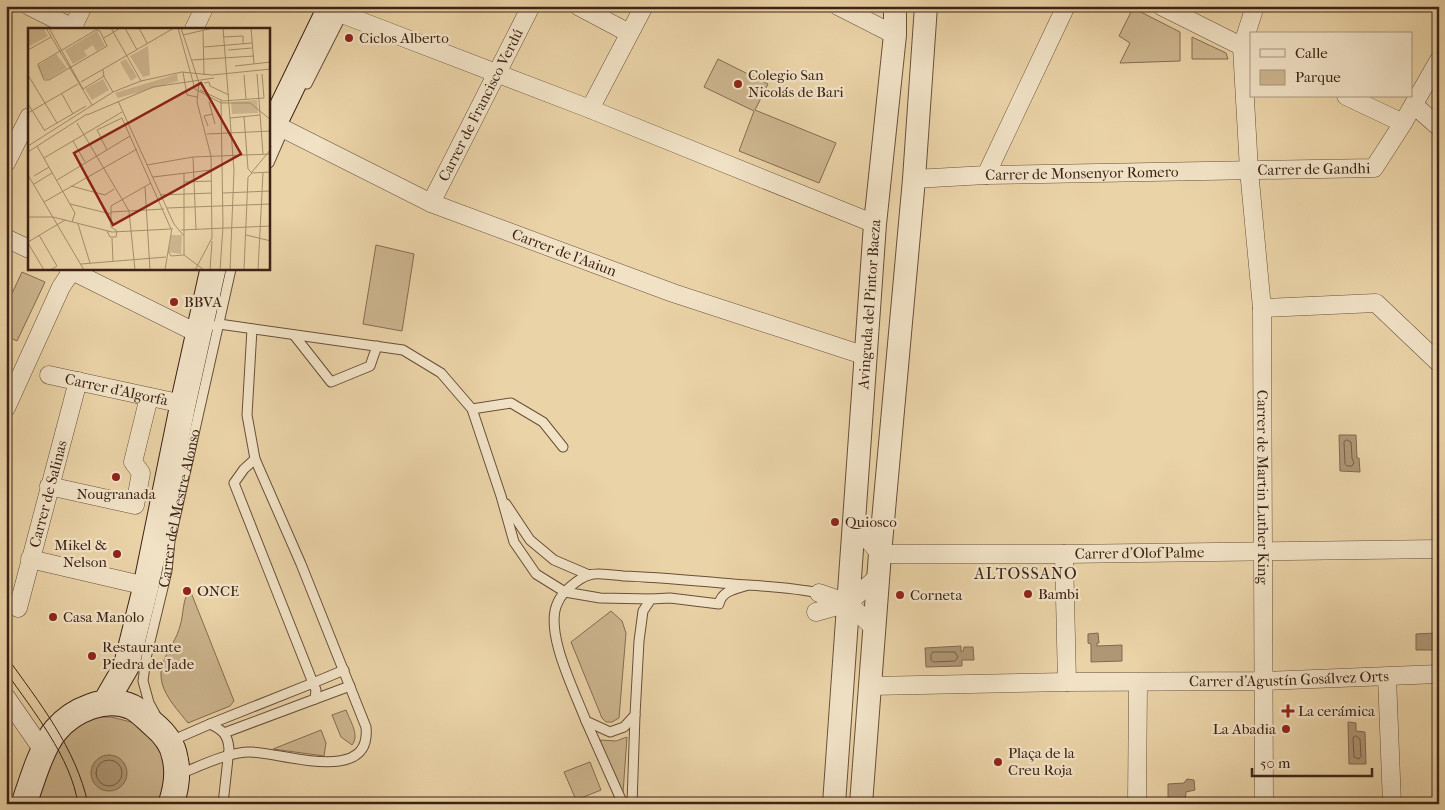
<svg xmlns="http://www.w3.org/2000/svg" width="1445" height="810" font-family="'IM FELL French Canon',serif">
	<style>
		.green { fill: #ccb58e; stroke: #846c52 }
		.water { fill: #af9776; stroke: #816950 }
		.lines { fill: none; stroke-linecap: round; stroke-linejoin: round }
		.shore { stroke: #765d46; stroke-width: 1 }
		.service-casing { stroke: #684f3a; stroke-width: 11 }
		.minor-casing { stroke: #684f3a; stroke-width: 19 }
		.tertiary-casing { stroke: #684f3a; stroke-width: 24 }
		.secondary-casing { stroke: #3c2316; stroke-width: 27 }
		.service { stroke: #f1e2c6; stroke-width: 9 }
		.minor { stroke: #f1e2c6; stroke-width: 18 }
		.tertiary { stroke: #f1e2c6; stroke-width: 22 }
		.secondary { stroke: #f1e2c6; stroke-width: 25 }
		.tram { stroke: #3c2316; stroke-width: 1 }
		.poi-dot { fill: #8f2418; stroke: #f1e2c6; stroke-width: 2 }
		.labels { text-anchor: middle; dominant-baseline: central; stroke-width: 4.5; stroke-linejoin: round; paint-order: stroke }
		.poi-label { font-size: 15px; fill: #3c2316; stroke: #f1e2c6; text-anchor: start }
		.street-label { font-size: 15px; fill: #3c2316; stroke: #f1e2c6 }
		.neighbourhood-label { font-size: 16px; letter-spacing: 1px; fill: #3c2316; stroke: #f1e2c6 }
		.inset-road { fill: none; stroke: #a48d6d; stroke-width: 1 }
		.view { fill: #8f2418; fill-opacity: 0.15; stroke: #8f2418; stroke-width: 2.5 }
		.inset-edge { fill: none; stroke: #3c2316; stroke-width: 2.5 }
	</style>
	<rect width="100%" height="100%" fill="#ead3a7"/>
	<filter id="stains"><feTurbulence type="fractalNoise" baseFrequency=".004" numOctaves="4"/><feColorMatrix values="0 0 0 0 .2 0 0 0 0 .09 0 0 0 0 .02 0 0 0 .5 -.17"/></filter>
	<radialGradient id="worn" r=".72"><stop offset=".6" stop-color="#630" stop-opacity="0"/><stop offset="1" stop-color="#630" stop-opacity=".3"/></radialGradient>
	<!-- green -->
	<path class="green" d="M1133,8L1180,32V61L1120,63L1130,43L1119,36Z
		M1192,37L1226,53L1228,59H1192Z
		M718,59L768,84L755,110L836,143L819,183L739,151L754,111L704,87Z
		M376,245L414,254L402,331L363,324Z
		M22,272L45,282L17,341L6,336V306Z
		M190,590L234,701L230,706L188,723C173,704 152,684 165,658C170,647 177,638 180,626C184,614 182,599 190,590Z
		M611,611L622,621L626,633L619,718L612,722H606L602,718L571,642Z
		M346,710C350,721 360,735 352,745L341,737L332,715Z
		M111,717L131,722L149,732L162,750L166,781L158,804H35C47,773 55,730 92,718C98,717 105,717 111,717Z
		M321,730L326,743L324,756L273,749Z
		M627,737L623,793L622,795L600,740L616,741Z
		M590,762L601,790L576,800L564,772Z"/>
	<!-- water -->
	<path class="water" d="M1339,435H1356L1357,458H1359L1360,472L1340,471Z
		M1439,623V650H1416V634L1436,633L1437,625Z
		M1098,633L1099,643H1097V646L1122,645V661L1091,662V644L1088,643V634Z
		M961,646V652L963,651L964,647H973L974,660H962V666L926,667L925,648Z
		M1348,722L1356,723V731L1365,732L1366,764H1349Z
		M91 773a18 18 0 1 1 36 0a18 18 0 1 1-36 0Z
		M1187,779L1194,780L1195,790L1186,792L1185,804H1168V784L1184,783Z"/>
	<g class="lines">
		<!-- shore -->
		<path class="shore" d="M1347,440L1351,442L1352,458L1354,463L1352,466H1347L1345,464L1344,442Z
			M933,652H955L958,657L955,661L933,662L931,660V655Z
			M1356,736L1360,739L1361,756L1359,759L1354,757L1353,738Z
			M96 773a13 13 0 1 1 26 0a13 13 0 1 1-26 0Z"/>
		<defs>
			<g id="service">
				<path d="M307,84L343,13"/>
				<path d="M269,163L283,131"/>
				<path d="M215,326L219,324L403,350L441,373L472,409L501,496L514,542L536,574L565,592L600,598L651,599"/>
				<path d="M252,329L247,415L255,459L244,469L234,483L313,683L344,670"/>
				<path d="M294,335L331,382L370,366L377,346"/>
				<path d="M472,409L511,403L543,422L563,447"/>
				<path d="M506,504L530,540L554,560L589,575"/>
				<path d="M748,585C737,589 722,590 719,604L670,598L651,599L643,611L639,641L635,715L624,727L610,732L586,721C575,692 543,630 558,602C562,592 579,578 589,575C596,572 614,575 623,576C659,577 696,581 733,584C761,586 791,587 819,593"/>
				<path d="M315,699L350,686"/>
				<path id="s1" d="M155,714L149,703L143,681L146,658L167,571L170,541L231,269"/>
				<path d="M586,721L623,804"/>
				<path d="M210,724L313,683L316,690L315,699L224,733"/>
				<path d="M171,741L210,724C223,730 228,735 229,749L223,804"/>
				<path d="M180,774C200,766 228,752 250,752C281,752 372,786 366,727L301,564L255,459"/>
				<path d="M632,804L635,715"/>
			</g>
			<g id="minor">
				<path d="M29,6L75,29"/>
				<path d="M578,6L629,33"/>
				<path d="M838,6L895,35"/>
				<path d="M1161,6L1251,51"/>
				<path id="s2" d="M1255,6L1242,47L1249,170L1262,308L1264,804"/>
				<path d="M329,9L590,109L875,224"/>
				<path d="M72,29L83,6"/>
				<path d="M194,29L205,6"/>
				<path d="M1346,96L1403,123"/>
				<path d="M1414,105L1439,127"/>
				<path d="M590,109L644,6"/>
				<path id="s3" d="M269,126L284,129L431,203L673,293L866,356"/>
				<path d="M6,163L29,117"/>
				<path d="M986,175L1066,6"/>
				<path id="s4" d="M914,179L986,175L1374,168L1403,123L1439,60"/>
				<path id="s5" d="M431,203L531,6"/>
				<path d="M6,238L29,249"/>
				<path d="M68,269L199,334"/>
				<path d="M1262,308L1376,303L1439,363"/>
				<path id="s6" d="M49,375L183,404"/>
				<path d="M6,408L61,287L73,269"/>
				<path d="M49,486L135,505L141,473L133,462L149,397"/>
				<path id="s7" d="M854,523L880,554H1064L1439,549"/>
				<path d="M1064,554L1067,682"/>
				<path d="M30,559L146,586"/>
				<path d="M819,593L848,603L875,629"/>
				<path id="s8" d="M18,608L78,381"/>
				<path d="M816,612L848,603L879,576"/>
				<path d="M1387,677L1392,804"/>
				<path id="s9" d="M871,686L1067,682L1264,681L1439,674"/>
				<path d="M6,697L44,752"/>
				<path d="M1137,804L1138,682"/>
			</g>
			<g id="tertiary">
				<path id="s10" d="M834,804L875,224L895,35V6"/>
				<path d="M861,804L880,554L914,179L926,6"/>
			</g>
			<path id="secondary" d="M269,134L331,6
				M105,703L126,667L146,586L183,404L213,269
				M24,804C31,783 42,746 56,730C73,710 106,695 132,707C140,711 146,718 153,724C164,733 173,744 175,758C179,774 176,789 171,804"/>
		</defs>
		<!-- service casing -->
		<use href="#service" class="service-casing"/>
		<!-- minor casing -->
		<use href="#minor" class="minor-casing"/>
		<!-- tertiary casing -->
		<use href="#tertiary" class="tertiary-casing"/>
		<!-- secondary casing -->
		<use href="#secondary" class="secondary-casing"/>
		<!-- service -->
		<use href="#service" class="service"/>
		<!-- minor -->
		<use href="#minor" class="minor"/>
		<!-- tertiary -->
		<use href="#tertiary" class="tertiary"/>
		<!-- secondary -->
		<use href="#secondary" class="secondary"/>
		<!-- tram -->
		<path class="tram" d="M6,656C39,702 76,748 88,804
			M6,672C33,711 71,757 78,804"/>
	</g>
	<!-- markers -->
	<g class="poi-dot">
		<circle cx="349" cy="38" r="5"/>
		<circle cx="738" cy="84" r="5"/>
		<circle cx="174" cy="302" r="5"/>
		<circle cx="116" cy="477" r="5"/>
		<circle cx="835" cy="522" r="5"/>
		<circle cx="117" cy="554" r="5"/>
		<circle cx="187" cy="591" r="5"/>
		<circle cx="1028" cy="594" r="5"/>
		<circle cx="900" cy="595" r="5"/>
		<circle cx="53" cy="617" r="5"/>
		<circle cx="92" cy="656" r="5"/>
		<path d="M1285.5 703.5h5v5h5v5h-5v5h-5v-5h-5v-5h5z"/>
		<circle cx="1286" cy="729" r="5"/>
		<circle cx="998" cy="762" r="5"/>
	</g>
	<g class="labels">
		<!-- poi labels -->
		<g class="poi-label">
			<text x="359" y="38">Ciclos Alberto</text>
			<text x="748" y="75">Colegio San<tspan x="748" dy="17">Nicolás de Bari</tspan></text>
			<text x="184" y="302">BBVA</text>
			<text x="116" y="494" text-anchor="middle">Nougranada</text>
			<text x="845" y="522">Quiosco</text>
			<text x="107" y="545" text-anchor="end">Mikel &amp;<tspan x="107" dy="17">Nelson</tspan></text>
			<text x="197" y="591">ONCE</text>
			<text x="1038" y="594">Bambi</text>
			<text x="910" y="595">Corneta</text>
			<text x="63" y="617">Casa Manolo</text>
			<text x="102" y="647">Restaurante<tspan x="102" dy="17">Piedra de Jade</tspan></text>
			<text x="1298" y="711">La cerámica</text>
			<text x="1276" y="729" text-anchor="end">La Abadia</text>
			<text x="1008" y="753">Plaça de la<tspan x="1008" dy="17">Creu Roja</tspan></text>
		</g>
		<!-- street labels -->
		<g class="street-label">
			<text stroke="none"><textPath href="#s5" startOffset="110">Carrer de Francisco Verdú</textPath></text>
			<text stroke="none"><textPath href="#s4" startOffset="400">Carrer de Gandhi</textPath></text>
			<text stroke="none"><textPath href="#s4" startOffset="168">Carrer de Monsenyor Romero</textPath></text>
			<text stroke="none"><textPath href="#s3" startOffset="322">Carrer de l'Aaiun</textPath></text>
			<text stroke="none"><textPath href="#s10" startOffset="501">Avinguda del Pintor Baeza</textPath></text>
			<text stroke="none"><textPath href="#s6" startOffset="69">Carrer d'Algorfa</textPath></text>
			<text stroke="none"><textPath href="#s2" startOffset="484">Carrer de Martin Luther King</textPath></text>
			<text stroke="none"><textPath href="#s8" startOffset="118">Carrer de Salinas</textPath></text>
			<text stroke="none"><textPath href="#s1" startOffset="212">Carrer del Mestre Alonso</textPath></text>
			<text stroke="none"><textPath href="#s7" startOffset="300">Carrer d'Olof Palme</textPath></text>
			<text stroke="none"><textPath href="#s9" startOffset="418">Carrer d'Agustín Gosálvez Orts</textPath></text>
		</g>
		<!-- neighbourhood labels -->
		<g class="neighbourhood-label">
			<text x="1026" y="573">ALTOSSANO</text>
		</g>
	</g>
	<!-- overview -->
	<g transform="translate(28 28)">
		<rect width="242" height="242" fill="#ead3a7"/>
		<path d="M0,0H15L20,8L0,19ZM69,3L77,18L68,23L65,17L56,23L59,28L45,36L37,22ZM120,18L122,47L115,49L102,28ZM28,26L39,40L20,52L15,50L9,38ZM98,31L109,49L103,53L92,34ZM149,46L150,53L90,70L87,65ZM75,51L81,62L64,72L57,61ZM229,72L230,85L204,86L203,74ZM143,207H154L153,226L140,224Z" fill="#ccb58e"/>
		<path class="inset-road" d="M18,0L64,77M21,0L55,61M83,0L113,53M97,0L109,22M111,0L119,15M150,0L167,61L193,75H222L243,92M153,0L171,55L169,74L183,128L184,210L167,242M195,0L206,142L202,242M223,0L226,36M68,2L72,3L79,18L21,52H16L10,36ZM175,3L176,47M155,7L185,0M196,9L215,8V16M76,10L92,0M176,19L224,15M0,22L23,9M200,22L224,20M164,32L226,28M207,38L243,34M155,44L159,67L169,69M229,46L235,126M0,47L29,95M75,47L85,64M216,47L218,71M53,54L146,0M176,55L181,54L182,58L201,67M55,61L76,48L75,42M172,62L195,73L236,70L234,46M34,66L45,86M90,73L146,196L156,208M181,74L187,96M0,76L17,103M0,85L50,56M59,87L125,59L186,50M216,88L220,141M202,90L232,87M49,95L101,183L107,242M180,98L176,88L185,86M17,102L58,78M69,102L94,90L143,201M69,102L79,122M179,106L243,103M45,113L57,134M0,118L85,64L113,53L154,44L184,47L243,41M9,118L47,185L44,194M0,124L59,86M165,129L168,202M16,130L94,84M119,137L165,129L243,126M224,144L243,121M156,145V227M224,145L243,144M0,147L56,242M6,148L21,139M125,149L183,142M29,152L102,108M156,154L184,153M6,156L24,145M43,158L77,167L86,161M117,159L122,242M195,165L243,163M132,167L184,165M16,174L109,121M42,176L83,186M139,180L243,176M83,184L136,181M0,189H25L84,204L143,201M50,196L62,235M83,199V178L123,155M153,202L243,198M79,203L82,209H88L89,203L83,199M11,207L29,238L22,242M218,207L243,213M84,210L85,233M0,214L37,192M0,215L16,242M140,223L143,228L156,227M156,227L176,242M53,236L138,229M137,242L144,200M182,242L184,213M192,242L195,198L193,72M216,242L220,149L224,145L220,141M230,242L235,145"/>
		<path class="view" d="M173,55L213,126L85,197L46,125Z"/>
		<rect width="242" height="242" class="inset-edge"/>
	</g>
	<!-- margin -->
	<rect width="1445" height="810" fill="none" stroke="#ead3a7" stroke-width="25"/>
	<rect x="8" y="8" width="1430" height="795" fill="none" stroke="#3c2316" stroke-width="2.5"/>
	<rect x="12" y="12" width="1420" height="785" fill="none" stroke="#3c2316"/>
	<!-- legend -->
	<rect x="1250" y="32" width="162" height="65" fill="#f1e2c6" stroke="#a99680"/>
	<rect x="1260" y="49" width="25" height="8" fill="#f1e2c6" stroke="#a99680"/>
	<text x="1295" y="58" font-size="15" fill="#3c2316">Calle</text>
	<rect x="1260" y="70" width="25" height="15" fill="#ccb58e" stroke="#a99680"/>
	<text x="1295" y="82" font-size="15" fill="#3c2316">Parque</text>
	<!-- scale -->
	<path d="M1252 768v8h120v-8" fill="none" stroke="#3c2316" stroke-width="2.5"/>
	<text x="1260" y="768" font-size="15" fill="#3c2316" stroke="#f1e2c6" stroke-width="4" paint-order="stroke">50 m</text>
	<rect width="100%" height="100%" filter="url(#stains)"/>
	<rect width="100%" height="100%" fill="url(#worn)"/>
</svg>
